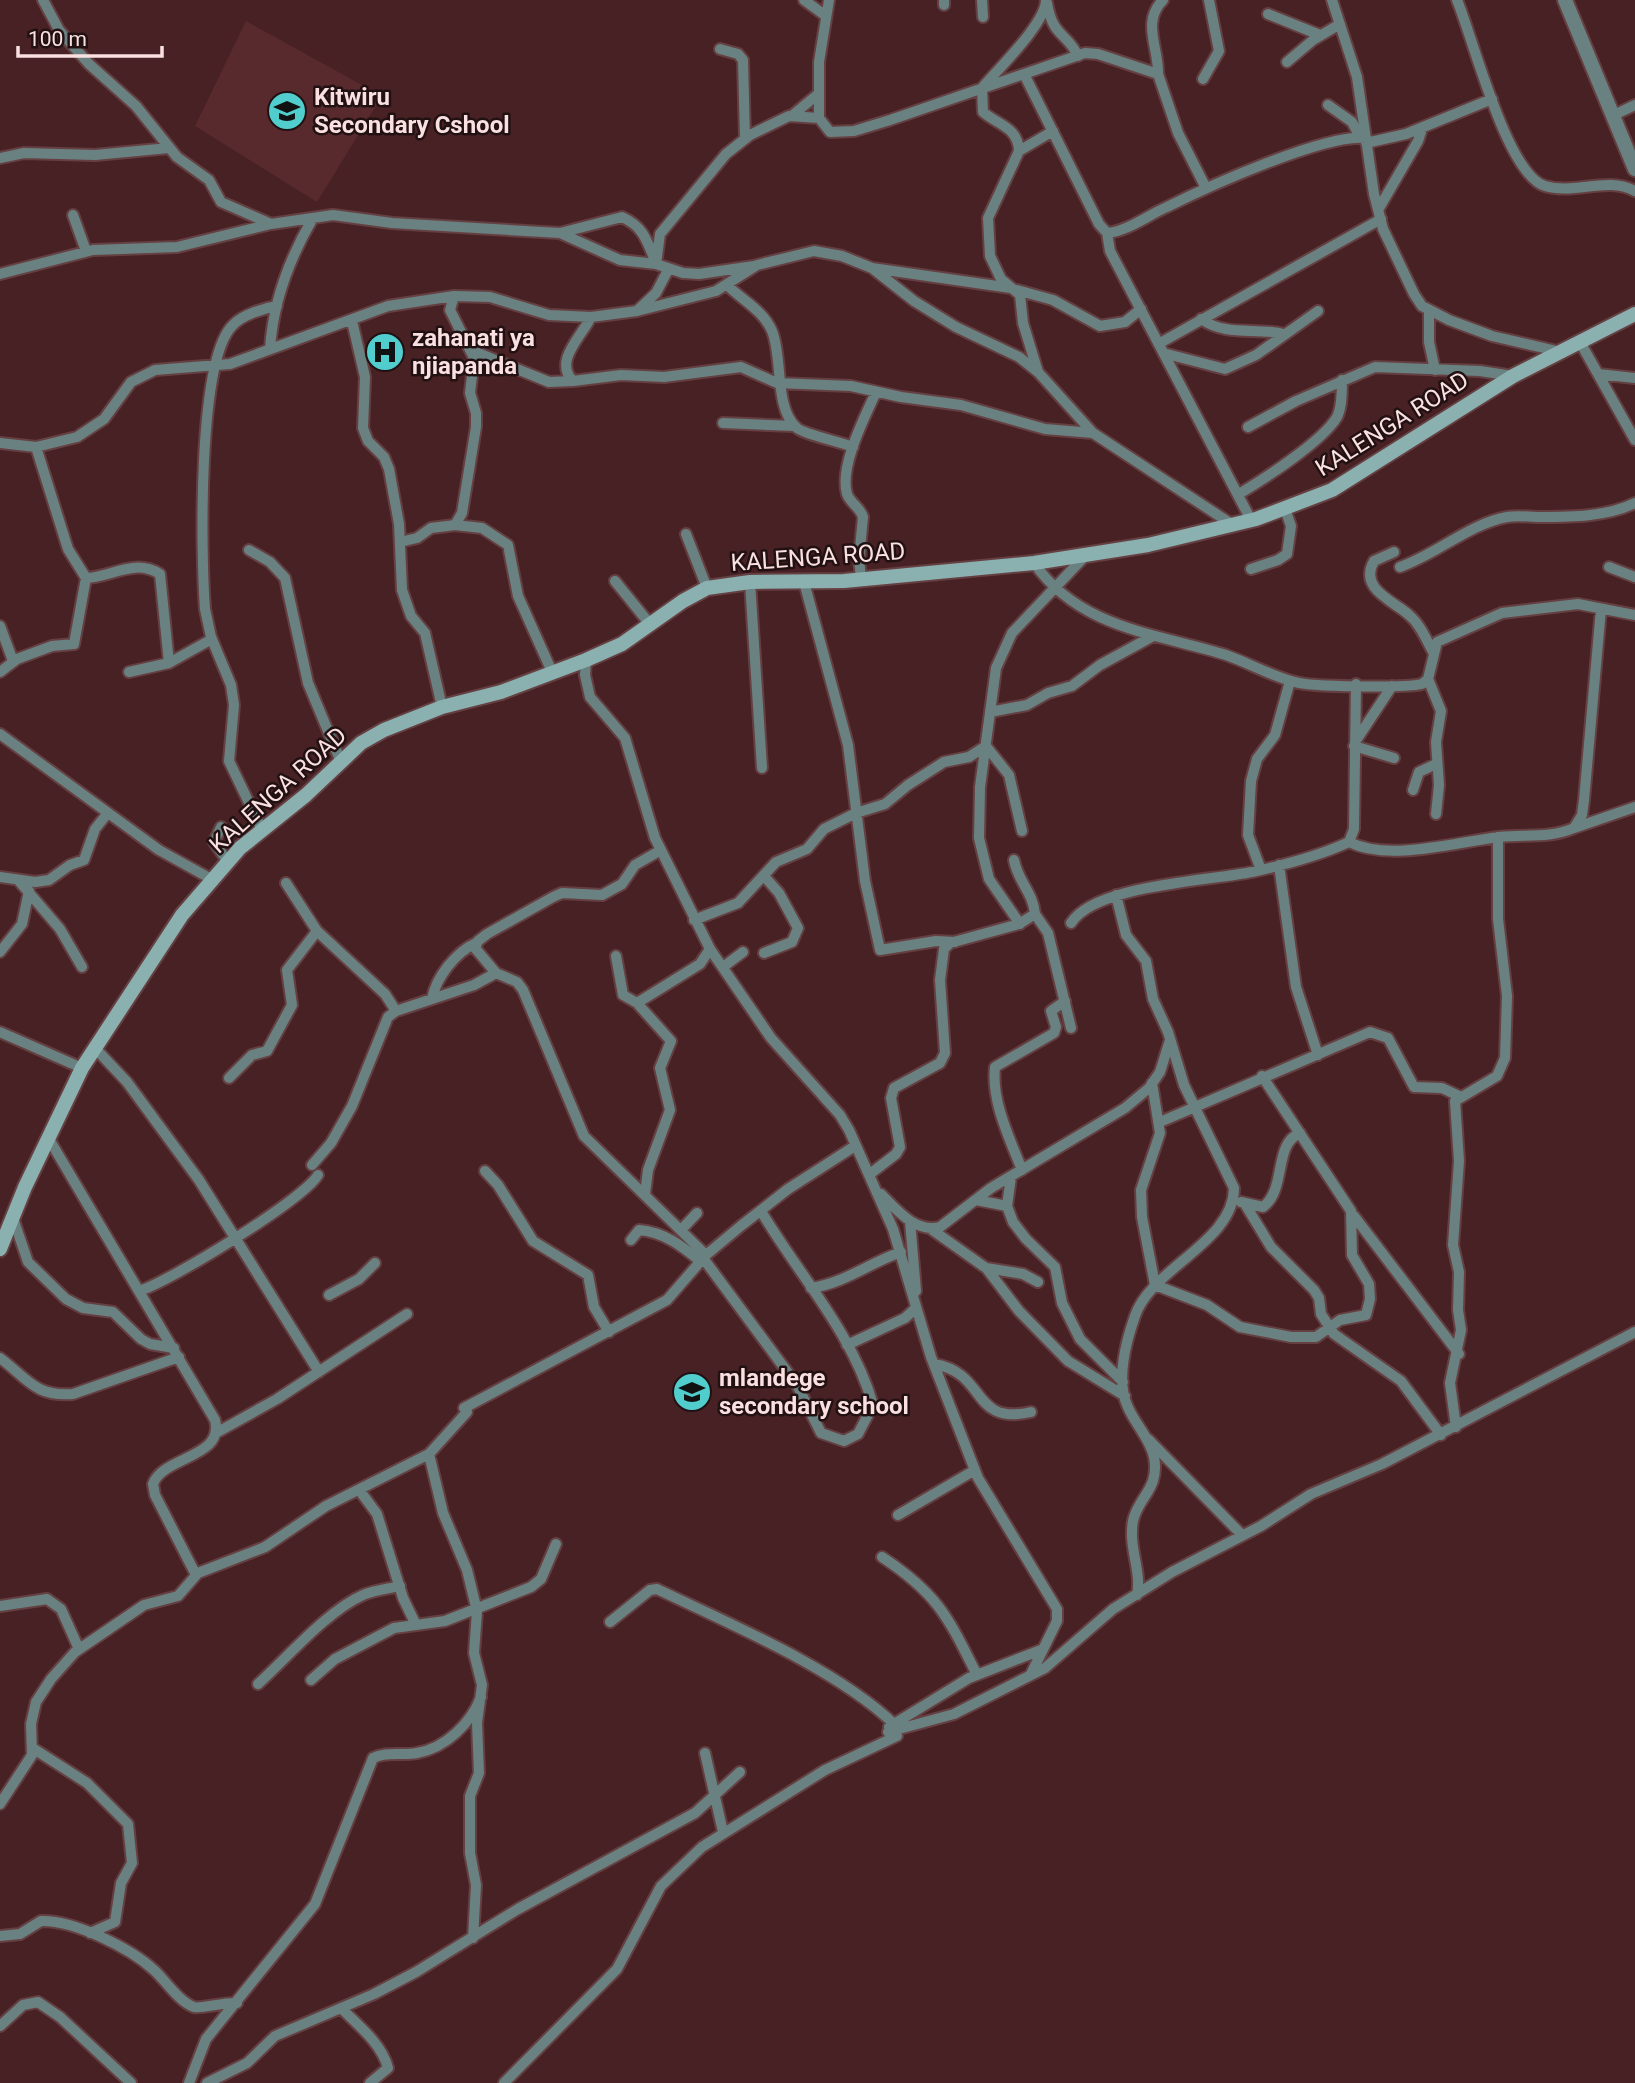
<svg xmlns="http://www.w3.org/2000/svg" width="1635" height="2083" font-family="Roboto,sans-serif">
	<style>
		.built { fill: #582a2e }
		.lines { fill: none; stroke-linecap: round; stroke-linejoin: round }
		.minor-casing { stroke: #654042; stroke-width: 14 }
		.tertiary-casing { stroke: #654042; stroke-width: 18 }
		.secondary-casing { stroke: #654042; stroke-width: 18 }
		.minor { stroke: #6a8181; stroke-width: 10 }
		.tertiary { stroke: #6a8181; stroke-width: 14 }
		.secondary { stroke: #8bb0b0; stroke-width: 14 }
		.labels { text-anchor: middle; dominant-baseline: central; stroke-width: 5; stroke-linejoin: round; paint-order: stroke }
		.poi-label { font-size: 24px; font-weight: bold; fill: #fbe0e1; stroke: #221112; text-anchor: start }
		.street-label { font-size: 24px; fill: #fbe0e1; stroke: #221112 }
	</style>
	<rect width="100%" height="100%" fill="#482124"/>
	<!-- built -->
	<path class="built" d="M246,21L382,96L317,202L195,126Z"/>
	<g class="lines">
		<defs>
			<path id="minor" d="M43,0L59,30L89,64L136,106L177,157L209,180L221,202L271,224
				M804,0L826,16
				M944,0V5
				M982,0L983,17
				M1332,0L1357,77L1374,194L1383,229L1414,294L1422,306L1449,320L1492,336L1561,352
				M1457,0C1473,38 1507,175 1545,186C1575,195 1607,176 1635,191
				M1047,3C1053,38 1067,32 1078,56
				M1268,14L1320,35
				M720,49L738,54L743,60L745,139
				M1287,62L1313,40L1340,24
				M1158,74C1159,48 1141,22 1163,0
				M1025,76L1099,224L1107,233C1128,231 1148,215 1167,207C1207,187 1326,133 1366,138
				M1203,79L1219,51L1209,0
				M1328,105L1352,122L1360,137
				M794,114L817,95
				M1614,115L1635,105
				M819,118V62L829,0
				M1366,143L1406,134L1492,99
				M1019,151L1053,131
				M0,158L24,153L95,155L169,148
				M1378,210L1418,141L1422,129
				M73,215L86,251
				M560,233L622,217C642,226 646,238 654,258
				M1107,233L1110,251L1251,520
				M656,264L660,234L726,154L750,135L789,116L819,118L830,132L854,131L890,120L1085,53L1098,54L1158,74L1178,133L1206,188
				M872,268L1011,288
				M0,274L93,250L177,247L271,224L333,215L392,223L560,233L620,260L656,264L683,273L699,274L754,266
				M727,285C742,300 763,310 772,331C783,357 774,409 797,428C803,434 841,442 853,447
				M1017,290L1053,300L1100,326L1125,322L1141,309
				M639,309L656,293L668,270
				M1429,312V342L1435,370
				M591,317C582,336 553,361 573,381L621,375L664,377L741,367L777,383L851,386L901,397L961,405L1045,429L1093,433
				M1201,319C1227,337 1255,327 1284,334
				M352,321L365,377L363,428L368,441L384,457L389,469L399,524L402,590L411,616L425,633L442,707
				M1580,342L1635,440
				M1160,343L1381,219
				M270,349C273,302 289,259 313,218
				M473,351L549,382L573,381
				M1167,354L1225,369L1256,355L1318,311
				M1038,372L1023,323L1020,295L1001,279L990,256L988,218L1019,151C1018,127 998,125 983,112L982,88C998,69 1046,23 1046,0
				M1598,374L1635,378
				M723,423L794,426
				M1248,427L1296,401L1375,367L1480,371L1513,376
				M0,443L36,447L77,437L104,419L131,382L155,370L230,364L388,306L454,296L490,297L549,315L591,317L637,311L716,291L757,265L814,251L842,256L872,268L914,301L956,327L1019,357L1038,372L1093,433L1233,525
				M1239,494C1264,479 1323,441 1337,417C1342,407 1342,392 1342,380
				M455,525L482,528L508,545L518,596L553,674
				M686,534L707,588
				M400,542L417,538L431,528L455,525L462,513L476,427V413L470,393L474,358L450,310L454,296
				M249,550L270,562L285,578L308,683L341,762
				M1394,552L1374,561C1358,589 1394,601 1409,615C1420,624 1426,639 1433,652
				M1034,563C1080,629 1156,633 1226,655C1249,663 1271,676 1295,682C1310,687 1406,688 1422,684L1428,679L1437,642L1502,613L1578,604L1635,615
				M1400,567C1437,554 1469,524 1507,517C1518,515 1529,517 1540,517C1570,517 1607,517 1635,503
				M1609,567L1635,577
				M1251,569L1278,560L1287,554L1291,526L1285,509
				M86,578C112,577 134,558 160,574L169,663
				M861,579L859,559L863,517C860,507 850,503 847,494C839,466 865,417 876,392
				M615,581L649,623
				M750,582L762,768
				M804,582L848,745L865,881L880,950L936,941L955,942
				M0,626L13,661
				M586,660L585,675L590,697L625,738L655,838L710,949L771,1038L840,1115L849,1130L893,1229L931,1357L978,1478L1057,1609V1621L1031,1674
				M0,672L17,659L52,646L74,644L86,578L68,549L36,447
				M129,672L169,663L212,639
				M1428,679L1441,711L1436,742L1439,785L1436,814
				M990,712L1027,705L1048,693L1072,686L1100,665L1153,636
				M0,734L159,850L213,880
				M1355,742L1392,686
				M1354,746L1394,758
				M1413,790L1419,772L1436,764
				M221,827L214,842L228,862
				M1574,828L1635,807
				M262,830L229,761L234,705L231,685L211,637L205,609C201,556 197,359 233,325C242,315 264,308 277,306
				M1349,842C1389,862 1456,842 1499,837C1526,834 1548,839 1574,828L1582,815L1584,800L1601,609
				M661,850L635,865L622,884L602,895L562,893L553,897L487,934L478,941L475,948L496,973L517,982L523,990L584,1136L706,1255
				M1279,865L1296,987L1318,1055
				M1261,870L1248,835L1251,781L1257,759L1275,735L1290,681
				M764,876L779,893L798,928L792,942L764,953
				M0,877L35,882L49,880L70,865L84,860L95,829L107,814
				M19,881L60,929L82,967
				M286,883L317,931L385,994L396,1011
				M1116,895L1126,935L1146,961L1153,999L1168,1032L1184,1085L1234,1188C1234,1242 1151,1268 1135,1316C1126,1341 1116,1380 1127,1405C1134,1423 1150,1438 1154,1457C1160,1489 1138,1497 1133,1521C1128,1547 1142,1571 1137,1595
				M1035,914L1048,933L1071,1028
				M694,920L738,903L776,862L807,849L824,829L856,813L885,804L908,785L944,762L969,757L986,746L1009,775L1022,831
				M1071,923C1095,885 1208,881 1252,872C1284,865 1319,856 1349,842L1354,829L1356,684
				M1020,924L989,879L979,838L980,787L996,668L1012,633L1085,556
				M0,952L22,924L29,891
				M616,956L623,995L637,1003L671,1041L660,1068L670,1110L648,1170L645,1194
				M723,967L743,952
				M432,999C436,977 456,952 476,943
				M637,1003L700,964L710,949
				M0,1032L82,1068
				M95,1048L127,1082L199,1180L319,1372
				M229,1078L252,1055L267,1051L292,1005L287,970L317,931
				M1152,1083L1160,1133L1141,1190L1142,1217L1155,1285L1207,1305L1240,1327L1291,1337H1316L1340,1320L1366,1315L1370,1299L1369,1284L1352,1255L1351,1211L1262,1076
				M1160,1122L1370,1032L1388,1038L1414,1087L1442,1088L1459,1096
				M49,1139L215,1420C225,1458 163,1456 153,1484L155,1495L196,1575
				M312,1165L331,1143L352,1106L388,1017L396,1011L474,985L496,973
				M1022,1170C1010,1139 991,1101 995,1067L1054,1033L1056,1027L1051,1011L1065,1001
				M485,1171L498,1185L533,1241L588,1275L594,1307L609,1332
				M870,1174L896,1154L900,1147L891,1098L894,1088L940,1063L945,1053L940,980L944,949L950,943L1019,924L1035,914C1033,892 1018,882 1014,860
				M1011,1177L1007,1206L1013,1222L1026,1239L1055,1267L1062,1303L1080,1339L1123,1382
				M881,1194C897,1210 915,1233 940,1227L991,1188L1125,1108L1149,1088L1160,1072L1170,1040
				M976,1200L1007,1206
				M1241,1202L1263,1207C1287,1189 1273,1144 1300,1133
				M1245,1204L1271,1247L1314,1290L1319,1298L1321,1314L1334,1334L1401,1381L1441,1435
				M1354,1216L1459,1354
				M13,1218L28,1262L66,1299L83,1308L113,1312L141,1339L150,1344L174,1348
				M910,1221L916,1291
				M682,1229L697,1213
				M931,1229L986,1268L1023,1274L1038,1282
				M631,1240L639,1230C664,1232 682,1246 700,1261
				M703,1258L797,1385L821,1433L844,1441L858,1434L873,1405C853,1333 798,1274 761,1211
				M987,1269L1019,1311L1068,1361L1125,1396
				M811,1288C845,1283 869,1263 901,1252
				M139,1291C169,1282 303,1200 318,1175
				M329,1295L359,1279L375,1263
				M847,1345L905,1318L916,1308
				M0,1358C28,1379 35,1397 73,1394L179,1357
				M934,1364C988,1373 970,1426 1031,1412
				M464,1408L667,1300L706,1255L742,1225L788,1189L855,1146
				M1456,1427L1450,1383L1461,1330L1458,1310L1459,1272L1453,1245L1459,1161L1455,1101L1497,1076L1505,1058L1507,996L1498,919V837
				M216,1433L277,1399L407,1314
				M1148,1439L1242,1535
				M429,1454L443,1513L467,1570L477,1611L474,1653L482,1685L477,1723L479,1773L470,1796V1853L476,1885L473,1938
				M360,1491L377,1514L403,1598L416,1625
				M898,1515L975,1470
				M882,1557C938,1594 948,1617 977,1675
				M0,1606L47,1599L61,1609L79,1649
				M610,1622L650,1590L657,1589C730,1624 837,1669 894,1724
				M311,1680L335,1659L394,1628L445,1621L531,1587L541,1579L556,1544
				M258,1684C288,1657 327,1611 363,1595C375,1590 387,1589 400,1586
				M889,1727L969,1678L1041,1650
				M888,1732L954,1714L1045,1668L1113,1609L1172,1572L1261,1526L1311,1494L1382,1464L1635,1332
				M34,1749L87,1783L128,1824L132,1863L121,1883L115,1922L90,1933
				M705,1753L723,1832
				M0,1804L32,1755L31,1724L36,1702L51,1679L75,1652L144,1605L178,1596L198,1573L265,1547L326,1506L429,1454L467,1412
				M0,1936L20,1934L41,1921C74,1920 130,1948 154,1970C167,1982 178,2001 194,2007C200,2009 225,2002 237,2003
				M341,2008C358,2025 382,2044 388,2068L370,2083
				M0,2026L23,2005L38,2002L60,2017L131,2083
				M189,2083L206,2039L315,1904L373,1758C386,1751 402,1756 417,1753C446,1748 471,1723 481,1697
				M207,2083L247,2063L275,2036L374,1994L416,1972L518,1909L695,1813L740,1772
				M504,2083L617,1969L661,1886L702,1847L825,1770L897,1736"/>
			<path id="tertiary" d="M1565,0L1635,169"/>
			<path id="secondary" d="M0,1249L25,1187L82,1068L182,915L240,848L306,795L361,743L384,730L442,707L501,692L586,660L622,644L683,601L707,588L750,582L844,581L1034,563L1148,545L1256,519L1332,490L1513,376L1635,314"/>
		</defs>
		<!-- minor casing -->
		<use href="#minor" class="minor-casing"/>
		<!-- tertiary casing -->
		<use href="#tertiary" class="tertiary-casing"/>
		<!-- secondary casing -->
		<use href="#secondary" class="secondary-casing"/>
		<!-- minor -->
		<use href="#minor" class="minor"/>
		<!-- tertiary -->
		<use href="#tertiary" class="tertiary"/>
		<!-- secondary -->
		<use href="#secondary" class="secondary"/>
	</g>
	<!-- icons -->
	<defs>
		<symbol id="school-disc" viewBox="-11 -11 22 22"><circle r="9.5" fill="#52cdce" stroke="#221112"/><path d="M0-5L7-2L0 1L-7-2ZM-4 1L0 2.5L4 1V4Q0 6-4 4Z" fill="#111"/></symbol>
		<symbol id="hospital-disc" viewBox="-11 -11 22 22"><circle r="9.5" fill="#52cdce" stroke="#221112"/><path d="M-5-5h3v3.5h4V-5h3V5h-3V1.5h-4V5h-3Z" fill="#111"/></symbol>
	</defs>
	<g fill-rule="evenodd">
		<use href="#school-disc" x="265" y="89" width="44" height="44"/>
		<use href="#hospital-disc" x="363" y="330" width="44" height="44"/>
		<use href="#school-disc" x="670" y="1370" width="44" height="44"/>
	</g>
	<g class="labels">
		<!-- poi labels -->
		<g class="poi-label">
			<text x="314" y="97">Kitwiru<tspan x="314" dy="28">Secondary Cshool</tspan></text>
			<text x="412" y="338">zahanati ya<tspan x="412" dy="28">njiapanda</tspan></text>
			<text x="719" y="1378">mlandege<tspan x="719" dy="28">secondary school</tspan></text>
		</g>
		<!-- street labels -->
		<g class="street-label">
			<text transform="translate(1392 424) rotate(-32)">KALENGA ROAD</text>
			<text transform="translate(818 557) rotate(-4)">KALENGA ROAD</text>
			<text transform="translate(278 790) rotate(-42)">KALENGA ROAD</text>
		</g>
	</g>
	<!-- scale -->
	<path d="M18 46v10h144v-10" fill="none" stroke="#fbe0e1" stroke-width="3.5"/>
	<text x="28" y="46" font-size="21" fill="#fbe0e1" stroke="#221112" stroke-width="5" paint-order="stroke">100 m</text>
</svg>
